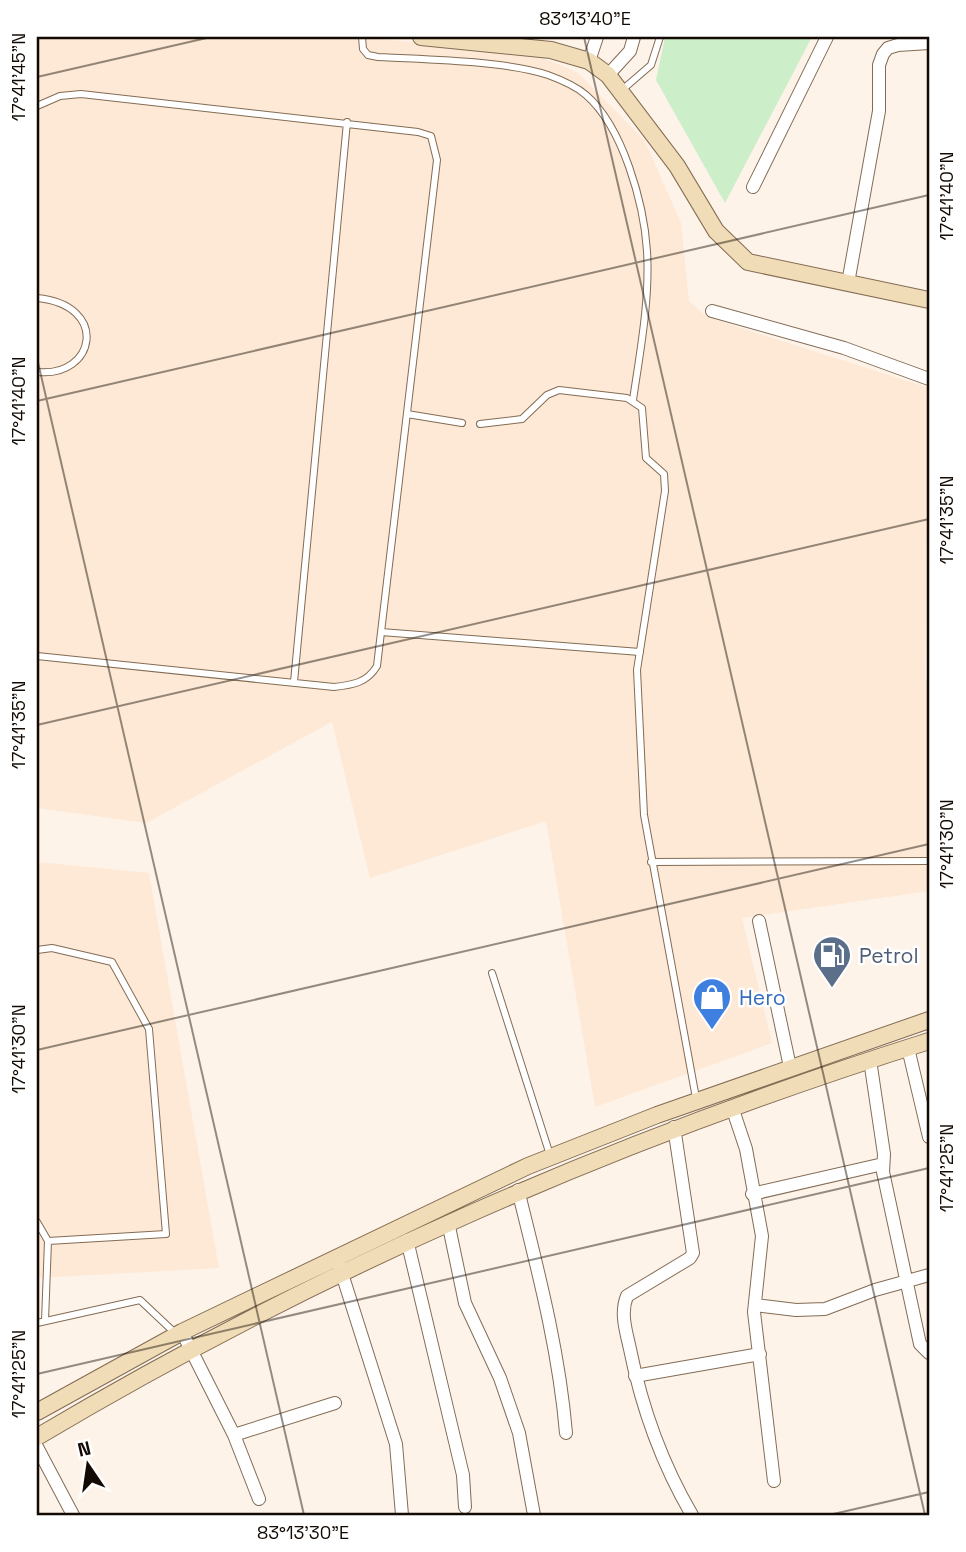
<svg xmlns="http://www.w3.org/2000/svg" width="966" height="1552" font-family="'Space Grotesk',sans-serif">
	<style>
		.built { fill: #fde9d6 }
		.green { fill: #cceec9 }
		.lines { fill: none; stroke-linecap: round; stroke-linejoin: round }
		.lane-casing { stroke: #836c54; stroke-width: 8 }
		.street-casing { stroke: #836c54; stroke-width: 14 }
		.secondary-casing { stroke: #836c54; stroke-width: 18 }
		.lane { stroke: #fff; stroke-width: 6 }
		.street { stroke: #fff; stroke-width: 12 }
		.secondary { stroke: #f0dcb6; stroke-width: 16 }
		.ticks { fill: none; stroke: #120a03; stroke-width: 2; stroke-opacity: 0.45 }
		.labels { text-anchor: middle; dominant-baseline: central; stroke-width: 5; stroke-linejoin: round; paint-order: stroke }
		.service-label { font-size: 21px; fill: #4e5e75; stroke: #fff; text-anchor: start }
		.shop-label { font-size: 21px; fill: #366cbe; stroke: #fff; text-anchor: start }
		.neatline { fill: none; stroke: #120a03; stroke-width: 2.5 }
		.ticks-label { font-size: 18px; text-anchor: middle; fill: #120a03 }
	</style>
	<rect width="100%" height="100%" fill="#fef3e9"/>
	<!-- built -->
	<path class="built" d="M37,37H378L379,39L532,53L578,73L645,141L681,223L689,301L707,317L929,388L925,680L929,682V891L742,918L772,1043L595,1107L546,821L370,878L332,722L146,823L37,808Z
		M37,862L149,873L219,1268L37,1278Z"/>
	<!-- green -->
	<path class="green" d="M665,37H812L725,203L656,80Z"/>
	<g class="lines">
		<defs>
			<path id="lane" d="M362,37L363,49L368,55L378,57C423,59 507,61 548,75C559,79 577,87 586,95C623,127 644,204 647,251C650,300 640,352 633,400
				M622,90L651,65L660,37
				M37,106L60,96L81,94L418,132L431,136L437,160L377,666C367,683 352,685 334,687L37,656
				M37,298C110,305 96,378 37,372
				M407,414L462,423
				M480,424L522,419L547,395L559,390L627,398L642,408L646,458L664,474L665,491L637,670L644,815L696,1098
				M381,632L640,652
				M294,682L347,122
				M651,862L929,861
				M37,950L52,948L112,962L149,1029L166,1234L48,1241
				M492,973L550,1155
				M37,1222L48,1241L45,1321
				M37,1323L140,1300L175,1333"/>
			<path id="street" d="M589,61L597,37
				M608,75L630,51L634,37
				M753,187L827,37
				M848,283L879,111V65L883,54L888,48L898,45L929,43
				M712,311L844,348L929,379
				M759,921L790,1067
				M908,1048L929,1137
				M870,1060L884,1154L883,1172L920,1344L929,1353
				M732,1107L746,1149L762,1236L754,1312L774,1481
				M674,1127L693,1253L690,1258L627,1296C620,1313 626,1331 630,1349C642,1409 661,1462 692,1515
				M518,1190C538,1271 559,1350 566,1433
				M752,1194L883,1164
				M448,1222L465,1303L500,1378L519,1433L534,1515
				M407,1240L463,1475L465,1507
				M337,1258L396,1444L402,1515
				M755,1305L796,1310L825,1309L875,1290L929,1275
				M182,1332L234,1435L259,1499
				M635,1376L760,1354
				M234,1435L335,1403
				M37,1447L73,1515"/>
			<path id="secondary" d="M421,37L551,50L589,61L608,75L677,166L716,231L748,262L929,300
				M37,1412L182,1332L528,1166L657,1115L929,1020
				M37,1437C322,1268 613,1141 929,1041"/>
		</defs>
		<!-- lane casing -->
		<use href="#lane" class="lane-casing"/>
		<!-- street casing -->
		<use href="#street" class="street-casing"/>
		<!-- secondary casing -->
		<use href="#secondary" class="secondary-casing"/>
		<!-- lane -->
		<use href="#lane" class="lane"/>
		<!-- street -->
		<use href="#street" class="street"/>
		<!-- secondary -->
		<use href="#secondary" class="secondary"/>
	</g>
	<!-- ticks -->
	<path class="ticks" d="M584,37L925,1515M37,77L211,37M37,358L304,1515M37,401L929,195M37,725L929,519M37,1050L929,844M37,1374L929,1168M829,1515L929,1492"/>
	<!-- icons -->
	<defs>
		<symbol id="fuel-pin" viewBox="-11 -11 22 30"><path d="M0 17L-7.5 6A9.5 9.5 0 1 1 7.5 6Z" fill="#5c6f8a" stroke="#fff"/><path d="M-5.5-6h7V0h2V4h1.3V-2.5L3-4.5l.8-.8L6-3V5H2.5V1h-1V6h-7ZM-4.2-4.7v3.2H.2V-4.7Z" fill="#fff"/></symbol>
		<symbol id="shop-pin" viewBox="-11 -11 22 30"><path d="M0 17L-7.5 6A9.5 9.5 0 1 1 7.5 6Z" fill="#3f7fe0" stroke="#fff"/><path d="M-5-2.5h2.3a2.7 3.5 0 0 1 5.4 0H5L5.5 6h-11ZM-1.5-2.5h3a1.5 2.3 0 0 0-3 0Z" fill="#fff"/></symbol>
	</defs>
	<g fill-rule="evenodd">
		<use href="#fuel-pin" x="810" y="933" width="44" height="60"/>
		<use href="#shop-pin" x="690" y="975" width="44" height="60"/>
	</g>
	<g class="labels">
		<!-- service labels -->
		<g class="service-label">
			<text x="859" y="955">Petrol</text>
		</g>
		<!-- shop labels -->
		<g class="shop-label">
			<text x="739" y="997">Hero</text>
		</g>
	</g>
	<!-- border -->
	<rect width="966" height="1552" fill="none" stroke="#ffffff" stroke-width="77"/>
	<!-- north arrow -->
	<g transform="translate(88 1465) rotate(347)" stroke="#ffffff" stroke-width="5" paint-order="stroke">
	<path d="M0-5L12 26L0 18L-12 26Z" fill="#120a03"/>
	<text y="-10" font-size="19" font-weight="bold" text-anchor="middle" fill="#120a03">N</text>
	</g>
	<rect x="38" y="38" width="890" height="1476" class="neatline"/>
	<g class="ticks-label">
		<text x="585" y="25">83°13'40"E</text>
		<text transform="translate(19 77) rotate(-90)" y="6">17°41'45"N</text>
		<text transform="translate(947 196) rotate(-90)" y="6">17°41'40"N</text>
		<text transform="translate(19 401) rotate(-90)" y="6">17°41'40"N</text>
		<text transform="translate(947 520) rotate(-90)" y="6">17°41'35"N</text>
		<text transform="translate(19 725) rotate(-90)" y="6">17°41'35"N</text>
		<text transform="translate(947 844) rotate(-90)" y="6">17°41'30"N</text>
		<text transform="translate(19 1049) rotate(-90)" y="6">17°41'30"N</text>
		<text transform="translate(947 1168) rotate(-90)" y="6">17°41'25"N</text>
		<text transform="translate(19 1374) rotate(-90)" y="6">17°41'25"N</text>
		<text x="303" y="1539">83°13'30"E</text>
	</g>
</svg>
